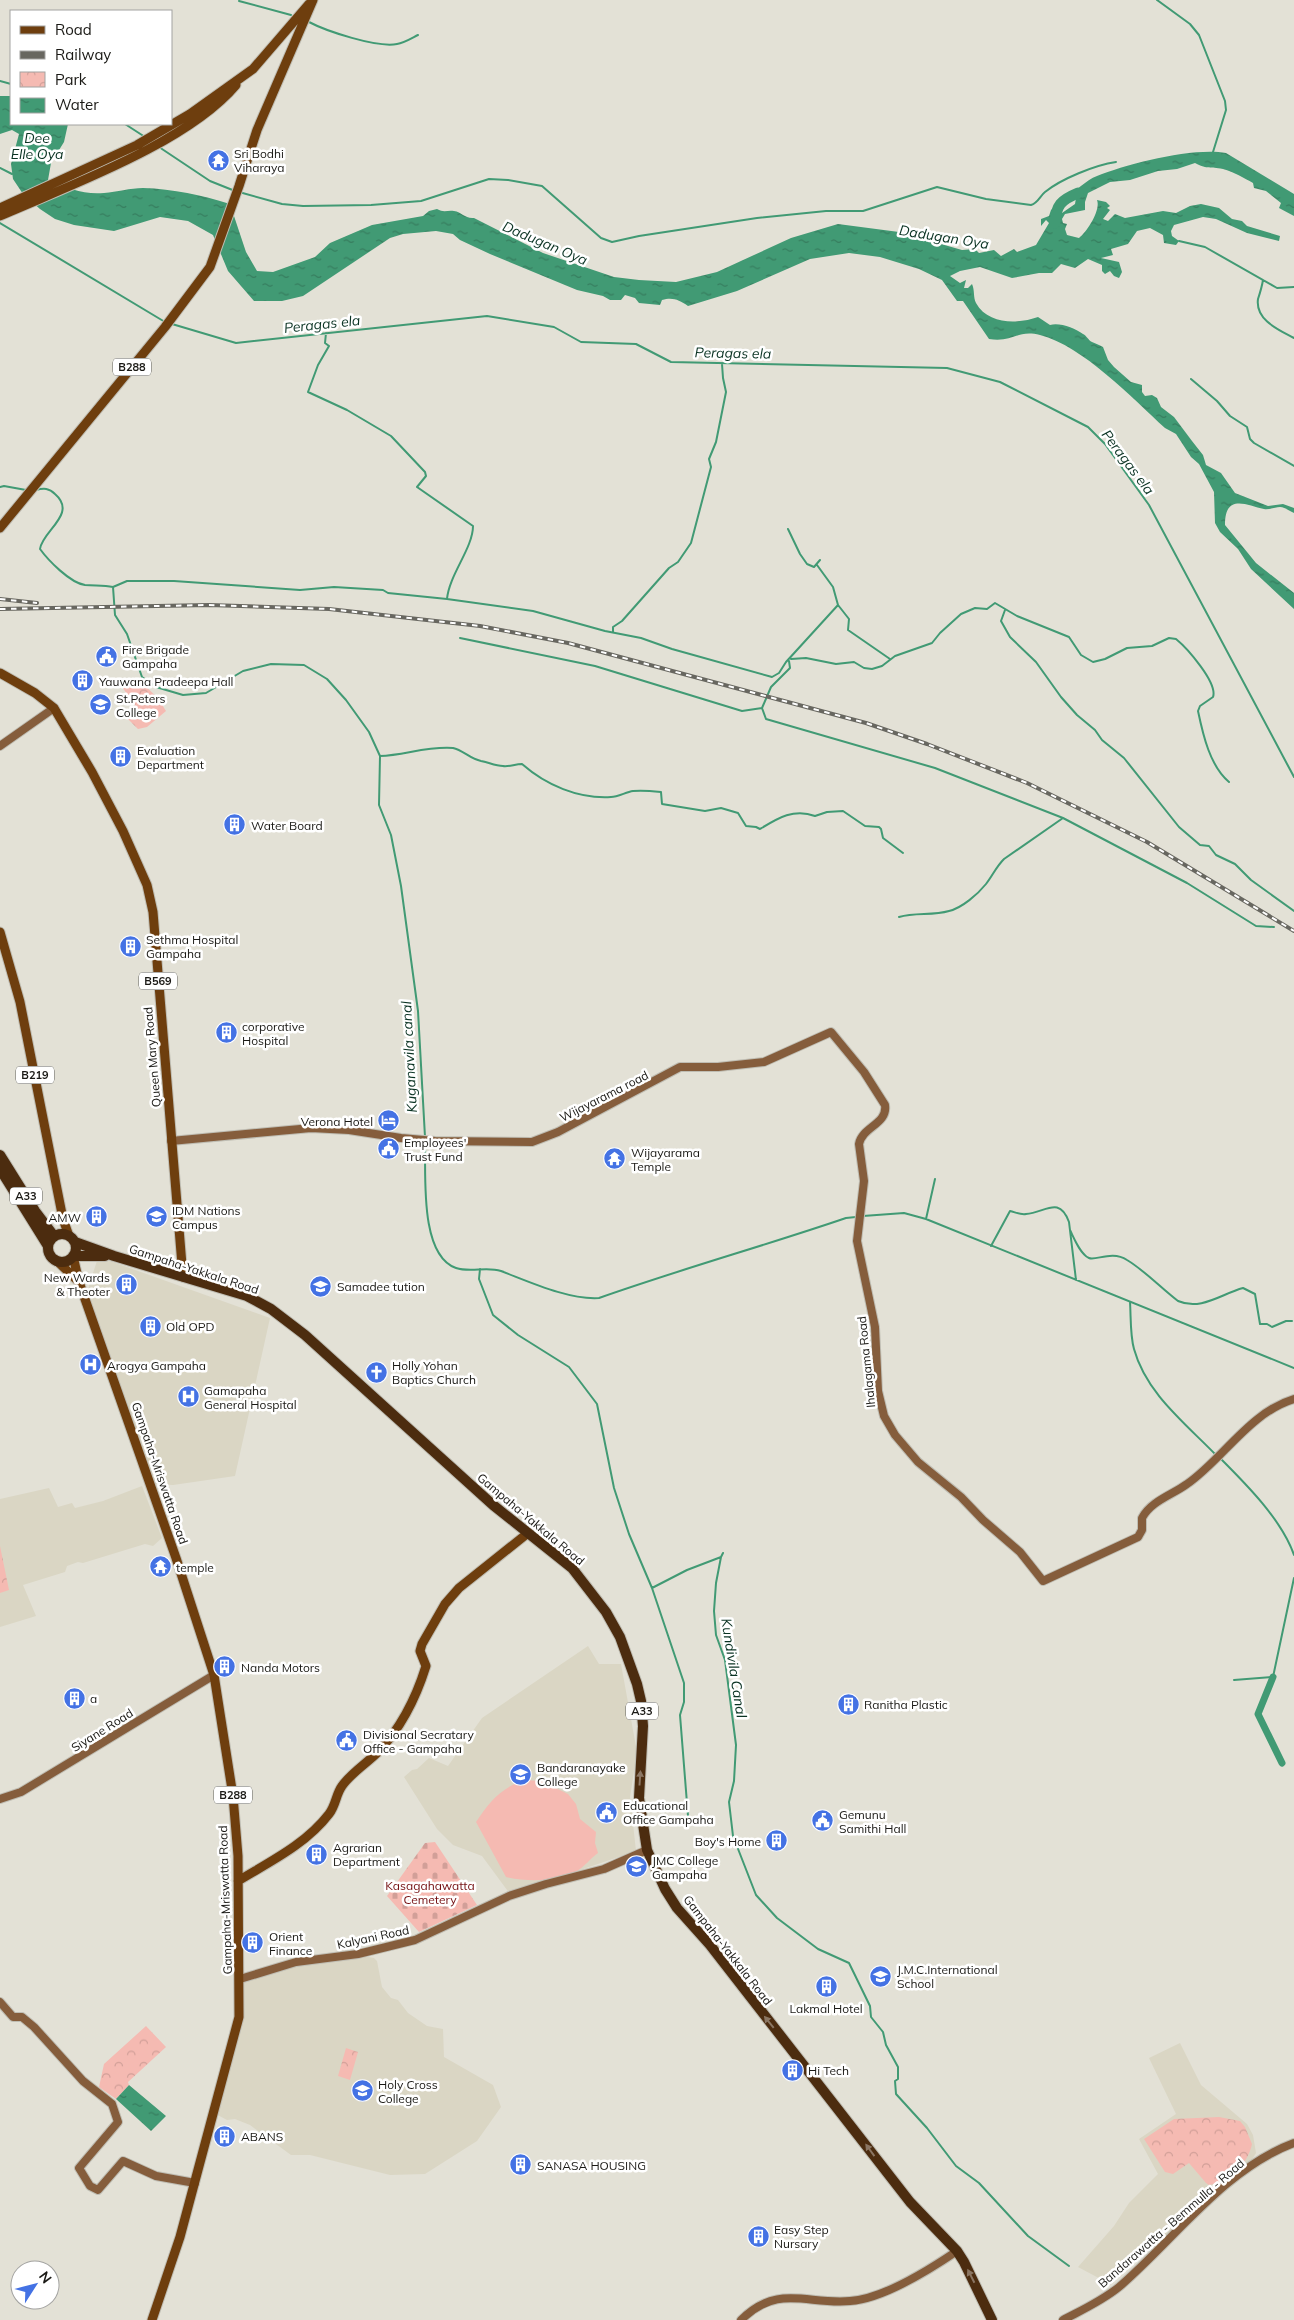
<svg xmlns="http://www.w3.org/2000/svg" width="1294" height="2320" font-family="Mulish,sans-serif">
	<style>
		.built { fill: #dad6c4 }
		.cemetery { fill: url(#cemetery-stones) }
		.park { fill: url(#park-crowns) }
		.pitch { fill: #f5bab2 }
		.water { fill: url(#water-ripples) }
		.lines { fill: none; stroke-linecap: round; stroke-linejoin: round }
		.stream { stroke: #419a74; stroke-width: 2 }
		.canal { stroke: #419a74; stroke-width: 7 }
		.river { stroke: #419a74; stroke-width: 11 }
		.secondary-casing { stroke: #bfbdb3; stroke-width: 10 }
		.primary-casing { stroke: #bfbdb3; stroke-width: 11 }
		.highway-casing { stroke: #bfbdb3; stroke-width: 12 }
		.secondary { stroke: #855d3c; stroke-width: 8 }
		.primary { stroke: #6e3e0e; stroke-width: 9 }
		.highway { stroke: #4c2c0f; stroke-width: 10 }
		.rail-casing { stroke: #686760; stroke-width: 4 }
		.rail { stroke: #fff; stroke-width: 2; stroke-dasharray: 5.5; stroke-linecap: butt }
		.oneway { fill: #8b7663 }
		.labels { text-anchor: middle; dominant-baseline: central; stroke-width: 5; stroke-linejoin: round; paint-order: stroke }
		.shield { fill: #fff; stroke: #5f5e5b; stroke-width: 1 }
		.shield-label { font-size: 11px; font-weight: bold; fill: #1a1915 }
		.poi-label { font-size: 12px; fill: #1a1915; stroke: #fff; text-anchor: start }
		.street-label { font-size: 12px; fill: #1a1915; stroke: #fff }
		.park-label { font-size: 12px; fill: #740f11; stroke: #fff }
		.water-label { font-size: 14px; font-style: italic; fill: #093222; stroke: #fff }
	</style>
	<defs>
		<pattern id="cemetery-stones" width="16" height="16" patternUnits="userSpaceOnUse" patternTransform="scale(1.25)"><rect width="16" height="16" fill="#f5bab2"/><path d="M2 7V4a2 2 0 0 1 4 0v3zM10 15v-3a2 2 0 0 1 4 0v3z" fill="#d19f98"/></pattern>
		<pattern id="park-crowns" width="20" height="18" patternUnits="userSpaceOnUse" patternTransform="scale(1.25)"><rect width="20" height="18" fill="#f5bab2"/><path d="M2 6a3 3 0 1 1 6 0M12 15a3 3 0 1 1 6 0" fill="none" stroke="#d19f98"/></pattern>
		<pattern id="water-ripples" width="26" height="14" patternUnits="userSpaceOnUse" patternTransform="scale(1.25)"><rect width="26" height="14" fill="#419a74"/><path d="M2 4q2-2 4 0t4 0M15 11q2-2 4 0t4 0" fill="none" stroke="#367d5e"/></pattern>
	</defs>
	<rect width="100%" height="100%" fill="#e3e1d6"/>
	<!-- built -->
	<path class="built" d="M97,1261H110L270,1318L235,1476L173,1485L154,1484L90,1305L89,1285Z
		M142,1486L162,1538L153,1546L145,1544L83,1563L78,1562L67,1566L65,1572L23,1585L36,1616L0,1627V1499L49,1488L58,1507L72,1503L75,1508L103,1501Z
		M588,1646L599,1664H621L637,1752L630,1797L636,1851L510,1894L482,1856L453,1845L437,1829L404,1777L412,1770L417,1769L429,1758L448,1766L482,1718Z
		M362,1956L374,1958L377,1961L382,1987L391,1998L398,2000L408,2013L427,2026L443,2029L444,2057L493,2085L501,2107L477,2141L425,2174L390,2175L310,2155H291L250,2125L235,2119L227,2120L212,2112L226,2078L240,1978L295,1965Z
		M1180,2043L1201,2085L1247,2124L1253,2135L1256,2153L1250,2163L1207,2197L1182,2221L1110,2284L1078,2267L1114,2226L1129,2203L1158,2174L1139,2139L1176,2114L1149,2058Z"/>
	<!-- cemetery -->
	<path class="cemetery" d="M435,1842L477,1905L419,1932L387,1896L425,1843Z"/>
	<!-- park -->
	<path class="park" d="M133,679C148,686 158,697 166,711L147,727L138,729L124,715L135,705L122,687Z
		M0,1546L9,1590L0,1593Z
		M146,2026L166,2047L128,2082L129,2085L116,2099L99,2087L104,2064Z
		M346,2048L358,2052L350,2080L338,2076Z
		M1219,2117L1240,2121L1245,2127L1252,2144C1248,2164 1229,2182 1209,2185L1206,2183L1189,2163L1173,2174L1165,2172L1144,2139L1174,2119Z"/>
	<!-- pitch -->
	<path class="pitch" d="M524,1780L541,1781L568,1794L576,1804L580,1819L596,1832L595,1843L598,1853C591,1858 584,1867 577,1871C556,1882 528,1882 506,1877L476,1822C490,1801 500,1789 524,1780Z"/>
	<!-- water -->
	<path class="water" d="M0,96H11V124H68L64,142L51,163L48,180C67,188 84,195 104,193C117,192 130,188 143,188C174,189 201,195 230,204L246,252L257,271L273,272L315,257L330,243L372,225L423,216L429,211L437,209C444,213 447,210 454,211C462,212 465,219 474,218L543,253L614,277L639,280L676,282L717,272L791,238L838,224L899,232L962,250L975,249L979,253L994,250L1001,256L1014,249L1017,252L1036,245L1049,223L1046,220L1041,226V219L1049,216L1051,210L1055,207L1060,208L1062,213L1075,204L1076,198L1068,201L1065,198C1075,192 1086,180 1097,176C1127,164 1193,147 1226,153L1294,194V216L1279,208L1281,203L1266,191L1254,188L1253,183C1244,178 1234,172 1223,169C1209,166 1209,170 1195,163L1177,169L1158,171L1130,180L1110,182L1088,193L1085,202V210L1065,214L1062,219L1063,223L1067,224L1065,229L1067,235L1079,238C1087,232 1101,210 1097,200L1106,202L1110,206L1107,208L1110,210L1103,219L1108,221L1115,214L1125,218L1163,211L1176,213L1190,206L1201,204L1219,208L1232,219L1242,221L1247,226L1280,236L1279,241L1247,233L1216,219L1203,217L1174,225L1171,231L1172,236L1179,241L1176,245L1164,243L1163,235L1150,228L1137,231L1128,244L1111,249L1113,255L1101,258L1119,262L1122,272L1119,278L1114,276L1110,271L1105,274L1102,271V265L1088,259L1075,268L1061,264L1052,273H1039L1012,278L980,267L960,271L950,276L960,283L966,280L964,288H968L972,284C975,291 973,297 976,303C988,325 1019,324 1038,317L1050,325C1059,322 1075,328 1083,334C1087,336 1088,340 1092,342C1096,344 1100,345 1103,347L1108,360L1114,367L1131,382L1142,385V392L1145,396L1152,395L1157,398L1161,407L1174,417L1192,441L1203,455L1206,465L1221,473L1235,493L1268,506L1283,504L1294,508V513C1289,511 1285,507 1280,507C1275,507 1269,510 1264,509C1246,505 1225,493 1225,525L1256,563L1294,593V609L1251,569L1238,549L1220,532L1215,523L1214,492L1199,464L1191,457L1176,434L1165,428C1132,398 1083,346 1040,335C1017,329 1013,343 989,339L963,301H957L942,280L919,269L880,257L849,253L810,259L737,291L688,306C679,300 673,297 662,300L660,305L639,303L635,298L625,295L621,300H610L603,296L577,290L490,254L460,240L453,234L436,231L403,234L390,238L303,296L282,301H254L228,271L213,235L188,221L160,217L114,231L74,225L55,219L40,209L23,194L13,179L11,164L19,134L12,130L0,134Z
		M129,2085L166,2116L151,2131L116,2099Z"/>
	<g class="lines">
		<!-- stream -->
		<path class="stream" d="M1157,0L1190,24L1199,35L1225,101L1226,110L1213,152
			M239,1L291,15
			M309,22C326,31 377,48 397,44C404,43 412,38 418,35
			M0,81L11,84
			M125,124L145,137
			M159,147L210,181L235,191
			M0,168L12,174
			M239,192L282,204L303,206L371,205L421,201L489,179L508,180L542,186L601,238L612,242L639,236L757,218L826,211H863L937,187L986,199L1031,205C1038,203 1040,196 1045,192C1061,179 1095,165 1116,162
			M0,223L165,322
			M1179,241L1205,247L1277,288L1294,287
			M1263,280C1262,286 1260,293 1258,299C1255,320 1279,330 1294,338
			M172,324L236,343L487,316L554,327L581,342L636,344L671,362L947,368L1000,382L1088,427L1105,444L1149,505L1294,777
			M326,333L325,343L329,346L318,365L308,392L347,410L391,436L425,472L426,476L417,487L473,526C473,548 449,575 447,599L533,611L605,631L641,638L672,649L772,677L779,673L786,662L838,605
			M1191,379L1217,401L1230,416L1247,427L1250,439L1254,443L1294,466
			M0,487L4,486L26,490
			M36,490C44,488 49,488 55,494C78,514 42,531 40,549C48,560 70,583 85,585C95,586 103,585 113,587L115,615L127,634L142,677L156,687L183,695L206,693L243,671L271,664L304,665L327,679L346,700L369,732L380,756L379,805L391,835L401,886L418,1011L425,1137
			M788,529L800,554L807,564L814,567L820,560
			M817,565L833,587L838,605L849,619L848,630L890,659
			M113,587L127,581H174L300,590L334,587L383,590L388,593L447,599
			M1005,610L1001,621L1010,637L1036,662L1061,697L1077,715L1095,730L1102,740L1124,758L1179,827L1200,845L1209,846L1216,855L1235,864L1251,880L1294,911
			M613,631V627L622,621L669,568L678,562L691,543L711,467L709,459L716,442L726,392L723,378L722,364
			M460,638L595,666L742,711L762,708L771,687L790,668L789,661
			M791,659L806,658L836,664L854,662L864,668L872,669L882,666L895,656L932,643L940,633L961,614L975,608L987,609L995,603L1017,616L1069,637L1081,655L1093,662L1105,659L1127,648L1152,646L1169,638L1176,639C1187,648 1218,683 1213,697L1200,706L1198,711C1203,735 1210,766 1229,782
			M762,708L766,719L935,768L1063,818
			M380,756C405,755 427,746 453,748C463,750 470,759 481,761C488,762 495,766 503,766C509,767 515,764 522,764C546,785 578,799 611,797C618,797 626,792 633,791C642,790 652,791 661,792L662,804L705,811L721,808L738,813L746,826L756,827L760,829C778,818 794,808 815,816L827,812L843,811L865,826L879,827L881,829L883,838L903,853
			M899,917C916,912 932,916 949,911C962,908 978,894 986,884C993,875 996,867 1004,859L1063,818L1187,883L1256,926L1274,927
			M425,1141C426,1173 419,1255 456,1268C471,1273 486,1266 501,1271C530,1282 569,1300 599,1298C681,1269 764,1246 846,1218L856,1217
			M935,1179L926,1219L1294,1368
			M863,1216L904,1213L926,1219
			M1070,1230C1074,1238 1080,1254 1089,1258C1096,1261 1112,1250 1127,1260C1144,1270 1161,1288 1178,1301C1201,1311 1221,1294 1243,1288L1255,1294L1260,1324H1267L1272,1327L1286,1321H1292
			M991,1246L1010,1211C1015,1212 1020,1215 1026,1214C1045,1213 1059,1195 1069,1222L1076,1280
			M480,1269L479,1279L493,1315L518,1335L569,1367L597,1404L614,1488L629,1534L652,1588
			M1130,1302C1131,1317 1130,1335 1134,1349C1146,1393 1185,1423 1216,1455
			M1220,1458C1246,1484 1282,1520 1294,1555
			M721,1557L716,1583L714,1611L716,1635L725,1660L736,1745L734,1781L729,1802L733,1836L756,1895L777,1918L818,1949L849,1963L870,2006L871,2017L883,2032L886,2045L898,2067V2079L895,2081L896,2094L927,2128L956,2166L979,2183L1028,2236L1069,2266
			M1234,1680L1273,1677L1294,1578
			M688,1816L680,1715L684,1702V1683L652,1588L687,1570L721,1557L723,1553"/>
		<!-- canal -->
		<path class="canal" d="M1273,1677L1258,1714L1282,1763"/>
		<!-- river -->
		<path class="river" d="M1055,223C1056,205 1061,200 1078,193"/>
		<defs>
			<path id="secondary" d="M0,746L54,708
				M171,1141L311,1128L349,1130L401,1138L435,1141L532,1142L558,1132L680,1067H718L764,1062L831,1032L864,1072L885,1105C888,1124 862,1127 859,1144L864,1181L857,1241L875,1327L878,1391L884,1416L895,1435L918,1462L961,1497L983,1520L1020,1552L1043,1581L1138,1537L1142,1530V1518C1151,1501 1172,1495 1187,1484C1222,1460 1250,1412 1294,1399
				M0,1799L21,1792L214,1675
				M240,1979L296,1962L358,1954L415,1940L509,1896L546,1884L604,1869L647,1850
				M0,2002L13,2017H22L34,2027L83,2081L112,2104L118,2122L79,2168L90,2186L98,2190L123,2161L156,2176L195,2183
				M741,2320C778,2283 807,2305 850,2301C883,2299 929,2270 957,2251
				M1063,2320C1082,2310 1102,2301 1119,2287C1174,2240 1224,2169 1294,2143"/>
			<path id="primary" d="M0,208L137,145L190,114L253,69L309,4
				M0,216C70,185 187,143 236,85
				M0,528L165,327L210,267L239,186L257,130L313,0
				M0,673L35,693L54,708L92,772L123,831L147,885L153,912L183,1277
				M0,932L20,1002L63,1219L69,1236
				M73,1256L79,1282L176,1558L214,1675L233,1796L238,1856L239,2017L180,2237L152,2320
				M56,1260L79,1282
				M238,1881C271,1861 306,1844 329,1814C336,1805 336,1794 342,1786C351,1773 367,1763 378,1752C402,1727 416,1698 426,1666L420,1651L422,1644L445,1604L459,1588L528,1533"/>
			<path id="highway" d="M0,1155L35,1211L54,1236
				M0,1169L48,1246
				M48 1248a14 14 0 1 1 28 0a14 14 0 1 1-28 0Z
				M75,1242L114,1256L247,1296L271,1309L305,1335L493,1505L572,1568L606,1612L620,1637L637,1684L641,1701L643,1726L639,1798L647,1850L665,1889L677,1908L710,1945L910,2202L957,2251L964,2262L992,2320
				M73,1256H105"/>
		</defs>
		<!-- secondary casing -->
		<use href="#secondary" class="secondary-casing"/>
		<!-- primary casing -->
		<use href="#primary" class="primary-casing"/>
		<!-- highway casing -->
		<use href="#highway" class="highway-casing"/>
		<!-- secondary -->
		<use href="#secondary" class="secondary"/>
		<!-- primary -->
		<use href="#primary" class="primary"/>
		<!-- highway -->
		<use href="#highway" class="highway"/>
		<defs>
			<path id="rail" d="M0,599L37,603
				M0,609L209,605L329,609L480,626L568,643L866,723L927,744L1027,783L1147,842L1294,931"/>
		</defs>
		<!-- rail casing -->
		<use href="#rail" class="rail-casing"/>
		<!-- rail -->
		<use href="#rail" class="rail"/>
	</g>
	<!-- one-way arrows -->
	<defs><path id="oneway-solid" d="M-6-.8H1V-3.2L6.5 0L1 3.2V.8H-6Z" transform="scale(1.25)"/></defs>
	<g class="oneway">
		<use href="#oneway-solid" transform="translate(640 1778) rotate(-86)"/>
		<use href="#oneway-solid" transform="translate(769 2022) rotate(-129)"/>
		<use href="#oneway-solid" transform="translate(870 2150) rotate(-126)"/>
		<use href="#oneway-solid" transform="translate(971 2276) rotate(-117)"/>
	</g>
	<!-- icons -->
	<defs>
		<symbol id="temple-disc" viewBox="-11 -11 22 22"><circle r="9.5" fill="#4472e4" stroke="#fff"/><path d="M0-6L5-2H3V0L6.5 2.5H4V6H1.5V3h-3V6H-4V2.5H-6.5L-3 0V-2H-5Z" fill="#fff"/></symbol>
		<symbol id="civic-disc" viewBox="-11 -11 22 22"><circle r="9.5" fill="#4472e4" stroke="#fff"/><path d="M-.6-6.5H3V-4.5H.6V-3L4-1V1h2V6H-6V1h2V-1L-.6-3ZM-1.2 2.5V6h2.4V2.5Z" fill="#fff"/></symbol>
		<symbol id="building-disc" viewBox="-11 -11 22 22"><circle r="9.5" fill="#4472e4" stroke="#fff"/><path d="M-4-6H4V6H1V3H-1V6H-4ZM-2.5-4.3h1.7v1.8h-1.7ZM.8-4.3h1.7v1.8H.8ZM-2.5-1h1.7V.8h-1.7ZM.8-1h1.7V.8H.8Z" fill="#fff"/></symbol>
		<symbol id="school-disc" viewBox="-11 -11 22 22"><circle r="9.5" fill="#4472e4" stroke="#fff"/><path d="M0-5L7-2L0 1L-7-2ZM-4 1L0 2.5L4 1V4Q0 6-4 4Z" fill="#fff"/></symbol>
		<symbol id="hotel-disc" viewBox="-11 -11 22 22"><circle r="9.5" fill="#4472e4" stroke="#fff"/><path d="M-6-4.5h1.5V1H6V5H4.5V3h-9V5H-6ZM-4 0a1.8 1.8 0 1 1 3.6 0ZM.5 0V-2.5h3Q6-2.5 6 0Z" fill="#fff"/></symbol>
		<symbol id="university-disc" viewBox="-11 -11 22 22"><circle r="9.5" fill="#4472e4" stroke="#fff"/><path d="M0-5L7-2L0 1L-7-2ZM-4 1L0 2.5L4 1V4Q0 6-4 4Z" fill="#fff"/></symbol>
		<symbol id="hospital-disc" viewBox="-11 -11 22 22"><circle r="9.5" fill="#4472e4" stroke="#fff"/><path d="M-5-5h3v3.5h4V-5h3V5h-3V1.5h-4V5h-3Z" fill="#fff"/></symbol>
		<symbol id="church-disc" viewBox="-11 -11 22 22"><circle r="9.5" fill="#4472e4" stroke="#fff"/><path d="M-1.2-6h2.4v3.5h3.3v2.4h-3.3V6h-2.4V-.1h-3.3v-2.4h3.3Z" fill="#fff"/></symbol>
	</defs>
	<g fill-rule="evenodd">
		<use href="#temple-disc" x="206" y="148" width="25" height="25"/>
		<use href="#civic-disc" x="94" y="644" width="25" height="25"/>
		<use href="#building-disc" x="70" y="668" width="25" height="25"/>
		<use href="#school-disc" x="88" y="692" width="25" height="25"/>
		<use href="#building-disc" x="108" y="744" width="25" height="25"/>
		<use href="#building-disc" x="222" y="812" width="25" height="25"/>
		<use href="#building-disc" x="118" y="934" width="25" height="25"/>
		<use href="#building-disc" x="214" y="1020" width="25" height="25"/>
		<use href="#hotel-disc" x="376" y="1108" width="25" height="25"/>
		<use href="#civic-disc" x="376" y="1136" width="25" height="25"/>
		<use href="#temple-disc" x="602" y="1146" width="25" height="25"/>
		<use href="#building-disc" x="84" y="1204" width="25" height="25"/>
		<use href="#university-disc" x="144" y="1204" width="25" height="25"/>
		<use href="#building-disc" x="114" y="1272" width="25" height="25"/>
		<use href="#university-disc" x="308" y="1274" width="25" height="25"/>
		<use href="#building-disc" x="138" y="1314" width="25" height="25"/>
		<use href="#hospital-disc" x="78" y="1352" width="25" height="25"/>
		<use href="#church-disc" x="364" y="1360" width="25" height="25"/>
		<use href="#hospital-disc" x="176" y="1384" width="25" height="25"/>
		<use href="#temple-disc" x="148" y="1554" width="25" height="25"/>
		<use href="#building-disc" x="212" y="1654" width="25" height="25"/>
		<use href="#building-disc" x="62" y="1686" width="25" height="25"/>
		<use href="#building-disc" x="836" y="1692" width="25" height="25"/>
		<use href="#civic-disc" x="334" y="1728" width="25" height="25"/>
		<use href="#school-disc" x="508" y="1762" width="25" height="25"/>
		<use href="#civic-disc" x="594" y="1800" width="25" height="25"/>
		<use href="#civic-disc" x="810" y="1808" width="25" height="25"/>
		<use href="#building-disc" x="764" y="1828" width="25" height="25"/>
		<use href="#building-disc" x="304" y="1842" width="25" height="25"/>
		<use href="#university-disc" x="624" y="1854" width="25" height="25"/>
		<use href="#building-disc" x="240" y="1930" width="25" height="25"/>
		<use href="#school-disc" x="868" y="1964" width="25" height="25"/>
		<use href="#building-disc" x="814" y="1974" width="25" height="25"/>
		<use href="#building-disc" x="780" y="2058" width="25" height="25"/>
		<use href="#school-disc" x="350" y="2078" width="25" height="25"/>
		<use href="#building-disc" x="212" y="2124" width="25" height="25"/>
		<use href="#building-disc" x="508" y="2152" width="25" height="25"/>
		<use href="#building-disc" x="746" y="2224" width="25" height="25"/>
	</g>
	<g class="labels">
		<!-- shield labels -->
		<g class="shield">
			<rect x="113" y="358.5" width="38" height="17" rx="4"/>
			<rect x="139" y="972.5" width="38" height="17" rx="4"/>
			<rect x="16" y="1066.5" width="38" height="17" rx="4"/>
			<rect x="10" y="1187.5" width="32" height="17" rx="4"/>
			<rect x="626" y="1702.5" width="32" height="17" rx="4"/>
			<rect x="214" y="1786.5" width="38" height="17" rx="4"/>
		</g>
		<g class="shield-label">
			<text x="132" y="367">B288</text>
			<text x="158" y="981">B569</text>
			<text x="35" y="1075">B219</text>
			<text x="26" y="1196">A33</text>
			<text x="642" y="1711">A33</text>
			<text x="233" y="1795">B288</text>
		</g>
		<!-- poi labels -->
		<g class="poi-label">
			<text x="234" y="153">Sri Bodhi<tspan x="234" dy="14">Viharaya</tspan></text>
			<text x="122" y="649">Fire Brigade<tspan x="122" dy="14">Gampaha</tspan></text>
			<text x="99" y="681">Yauwana Pradeepa Hall</text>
			<text x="116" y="698">St.Peters<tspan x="116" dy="14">College</tspan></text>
			<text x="137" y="750">Evaluation<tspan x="137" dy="14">Department</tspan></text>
			<text x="251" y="825">Water Board</text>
			<text x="146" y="939">Sethma Hospital<tspan x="146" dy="14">Gampaha</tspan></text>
			<text x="242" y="1026">corporative<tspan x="242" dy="14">Hospital</tspan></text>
			<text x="373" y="1121" text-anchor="end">Verona Hotel</text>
			<text x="404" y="1142">Employees'<tspan x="404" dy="14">Trust Fund</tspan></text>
			<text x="631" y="1152">Wijayarama<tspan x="631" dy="14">Temple</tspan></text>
			<text x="172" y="1210">IDM Nations<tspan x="172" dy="14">Campus</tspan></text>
			<text x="81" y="1217" text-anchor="end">AMW</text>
			<text x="110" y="1277" text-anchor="end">New Wards<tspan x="110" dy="14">&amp; Theoter</tspan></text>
			<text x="337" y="1286">Samadee tution</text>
			<text x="166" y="1326">Old OPD</text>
			<text x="107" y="1365">Arogya Gampaha</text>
			<text x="392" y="1365">Holly Yohan<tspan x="392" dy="14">Baptics Church</tspan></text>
			<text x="204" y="1390">Gamapaha<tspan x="204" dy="14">General Hospital</tspan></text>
			<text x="176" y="1567">temple</text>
			<text x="241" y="1667">Nanda Motors</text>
			<text x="90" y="1698">a</text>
			<text x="864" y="1704">Ranitha Plastic</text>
			<text x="363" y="1734">Divisional Secratary<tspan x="363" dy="14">Office - Gampaha</tspan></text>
			<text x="537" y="1767">Bandaranayake<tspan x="537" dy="14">College</tspan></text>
			<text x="623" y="1805">Educational<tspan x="623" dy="14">Office Gampaha</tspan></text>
			<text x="839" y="1814">Gemunu<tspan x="839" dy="14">Samithi Hall</tspan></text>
			<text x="761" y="1841" text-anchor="end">Boy's Home</text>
			<text x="333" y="1847">Agrarian<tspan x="333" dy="14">Department</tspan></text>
			<text x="652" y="1860">JMC College<tspan x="652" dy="14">Gampaha</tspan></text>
			<text x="269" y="1936">Orient<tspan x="269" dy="14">Finance</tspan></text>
			<text x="897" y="1969">J.M.C.International<tspan x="897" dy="14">School</tspan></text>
			<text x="826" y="2008" text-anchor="middle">Lakmal Hotel</text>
			<text x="808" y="2070">Hi Tech</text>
			<text x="378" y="2084">Holy Cross<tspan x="378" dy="14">College</tspan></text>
			<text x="241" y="2136">ABANS</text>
			<text x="537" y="2165">SANASA HOUSING</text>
			<text x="774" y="2229">Easy Step<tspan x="774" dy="14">Nursary</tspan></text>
		</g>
		<!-- street labels -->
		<g class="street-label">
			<text transform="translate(152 1057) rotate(-95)">Queen Mary Road</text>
			<text transform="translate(604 1096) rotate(-27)">Wijayarama road</text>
			<text transform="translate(194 1269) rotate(18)">Gampaha-Yakkala Road</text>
			<text transform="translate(866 1362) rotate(-96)">Ihalagama Road</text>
			<text transform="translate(160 1473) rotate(71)">Gampaha-Mriswatta Road</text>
			<text transform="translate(531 1519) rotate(40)">Gampaha-Yakkala Road</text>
			<text transform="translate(102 1730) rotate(-32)">Siyane Road</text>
			<text transform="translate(225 1900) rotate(-92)">Gampaha-Mriswatta Road</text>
			<text transform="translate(373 1937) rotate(-12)">Kalyani Road</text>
			<text transform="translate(728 1950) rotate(52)">Gampaha-Yakkala Road</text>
			<text transform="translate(1171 2223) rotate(-41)">Bandarawatta - Bemmulla - Road</text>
		</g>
		<!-- park labels -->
		<g class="park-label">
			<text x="430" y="1885">Kasagahawatta<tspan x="430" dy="14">Cemetery</tspan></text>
		</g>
		<!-- water labels -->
		<g class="water-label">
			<text x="37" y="138">Dee<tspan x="37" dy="16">Elle Oya</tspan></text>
			<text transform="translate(944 237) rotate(9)">Dadugan Oya</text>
			<text transform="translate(545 243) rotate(23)">Dadugan Oya</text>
			<text transform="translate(322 324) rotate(-6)">Peragas ela</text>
			<text transform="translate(733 353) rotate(1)">Peragas ela</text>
			<text transform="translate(1128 462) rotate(53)">Peragas ela</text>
			<text transform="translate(409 1057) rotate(-93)">Kuganavila canal</text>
			<text transform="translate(734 1668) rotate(81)">Kundivila Canal</text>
		</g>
	</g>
	<!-- legend -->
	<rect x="10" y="10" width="162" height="115" fill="#ffffff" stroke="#a3a3a1"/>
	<rect x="20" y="26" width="25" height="8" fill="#6e3e0e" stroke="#a3a3a1"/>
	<text x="55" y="35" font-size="15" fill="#1a1915">Road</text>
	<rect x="20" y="51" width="25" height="8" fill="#686760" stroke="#a3a3a1"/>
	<text x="55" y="60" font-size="15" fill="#1a1915">Railway</text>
	<rect x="20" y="72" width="25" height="15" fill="url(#park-crowns)" stroke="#a3a3a1"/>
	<text x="55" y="85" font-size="15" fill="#1a1915">Park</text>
	<rect x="20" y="98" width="25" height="15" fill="url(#water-ripples)" stroke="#a3a3a1"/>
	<text x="55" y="110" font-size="15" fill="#1a1915">Water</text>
	<!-- north arrow -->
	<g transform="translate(35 2285) rotate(54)"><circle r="24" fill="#ffffff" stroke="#a3a3a1"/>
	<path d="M0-4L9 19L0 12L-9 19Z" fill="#4472e4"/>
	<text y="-8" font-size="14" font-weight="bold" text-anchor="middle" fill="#1a1915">N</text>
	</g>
</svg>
